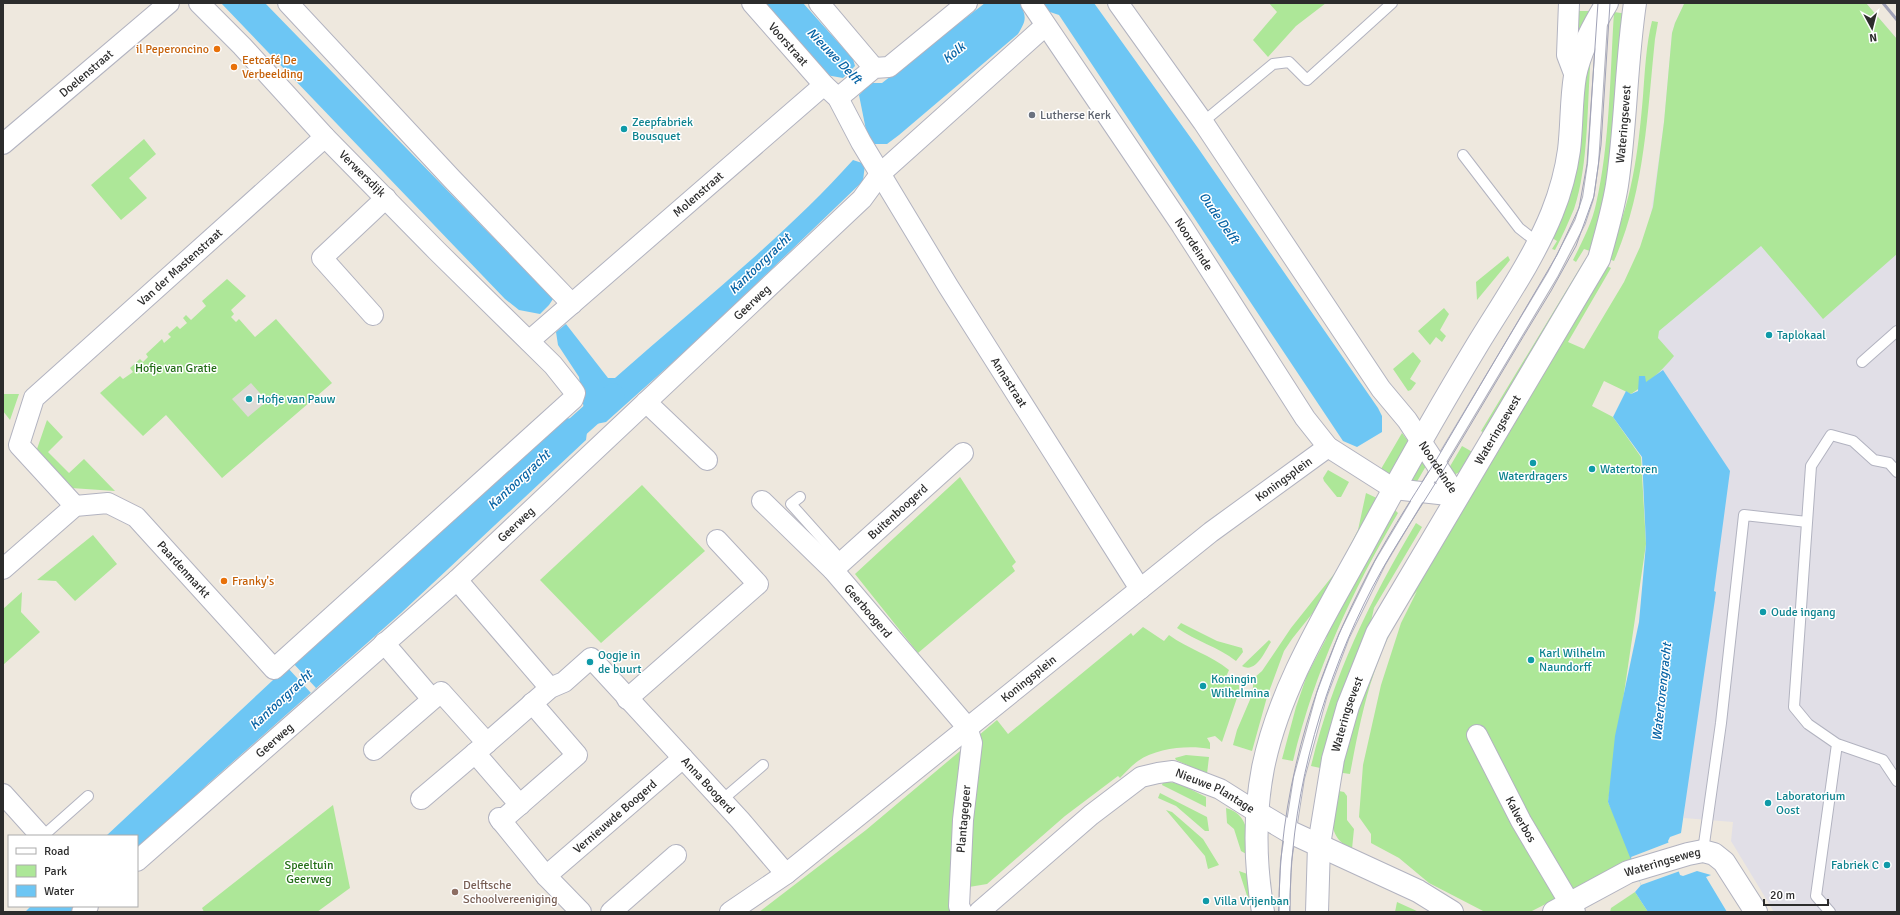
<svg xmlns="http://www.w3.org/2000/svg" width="1900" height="915" font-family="Signika,sans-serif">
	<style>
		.industrial { fill: #e1dfe7 }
		.green { fill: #ade798 }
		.plaza { fill: #dedbd5 }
		.water { fill: #6dc6f4 }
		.pier { fill: #eee8de }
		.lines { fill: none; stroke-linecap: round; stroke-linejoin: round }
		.canal { stroke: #6dc6f4; stroke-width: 23 }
		.lane-casing { stroke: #b2b3c0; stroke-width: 12 }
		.street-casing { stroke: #b2b3c0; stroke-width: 22 }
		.secondary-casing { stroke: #b2b3c0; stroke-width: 24 }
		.lane { stroke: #fff; stroke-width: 10 }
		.street { stroke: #fff; stroke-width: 20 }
		.secondary { stroke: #fff; stroke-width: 22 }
		.tram { stroke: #a0a2b7; stroke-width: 1 }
		.rail { stroke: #a0a2b7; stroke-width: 3 }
		.food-dot { fill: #e8710a; stroke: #fff; stroke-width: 1.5 }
		.worship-dot { fill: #6b7280; stroke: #fff; stroke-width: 1.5 }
		.culture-dot { fill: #0f9aa8; stroke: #fff; stroke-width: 1.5 }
		.education-dot { fill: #8d6e63; stroke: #fff; stroke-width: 1.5 }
		.labels { text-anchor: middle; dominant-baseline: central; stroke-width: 3; stroke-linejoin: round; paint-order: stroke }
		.street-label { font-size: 12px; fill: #2c2c2c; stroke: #fff }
		.food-label { font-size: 12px; fill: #c56008; stroke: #fff; text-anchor: start }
		.worship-label { font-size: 12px; fill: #5b616d; stroke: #fff; text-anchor: start }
		.culture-label { font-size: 12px; fill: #0d838f; stroke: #fff; text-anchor: start }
		.park-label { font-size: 12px; fill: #236e17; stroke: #fff }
		.education-label { font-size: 12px; fill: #785e54; stroke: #fff; text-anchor: start }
		.water-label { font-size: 13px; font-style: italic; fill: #0763a5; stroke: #fff }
	</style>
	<rect width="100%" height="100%" fill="#eee8de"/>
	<!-- industrial -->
	<path class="industrial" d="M1866,3L1897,39V912H1774L1731,841L1733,822L1684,818L1705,483L1632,349L1664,122L1672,33L1675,23L1684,4Z"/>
	<!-- green -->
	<path class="green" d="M1269,3H1326L1296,26L1268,57L1253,40L1277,12Z
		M1866,3L1897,39V254L1823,319L1761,246L1659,331L1658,338L1674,356C1662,371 1647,384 1631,394L1604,381L1592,406L1613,417L1641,457L1646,544L1608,802L1634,859L1530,912H1485L1429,883L1399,858L1371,843V834L1359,817L1363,765L1381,685L1401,623L1417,591C1375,643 1362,711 1350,774L1336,772L1375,651L1445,540L1603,264L1611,268L1568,342L1584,349L1624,282L1640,247L1653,207L1664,122L1672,33L1675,23L1684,4Z
		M1576,11H1593L1576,50Z
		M1614,12L1628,14L1614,172L1593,252L1584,249L1576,262L1573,260C1582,242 1592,223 1596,204C1610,144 1610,74 1614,12Z
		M1652,21L1658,22L1655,39C1647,115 1645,191 1614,261L1606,258C1632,205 1638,154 1643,96C1645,71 1646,45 1652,21Z
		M1591,54C1587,100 1589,166 1574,209C1568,223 1562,237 1555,250L1552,249L1557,241L1547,235L1578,94Z
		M144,139L156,154L129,178L147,198L121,220L91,185Z
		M1508,256L1510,260L1506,265L1477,300L1476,282Z
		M1586,258L1590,260L1488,436L1481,431Z
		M227,279L246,296L231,310L234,314L231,317L236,322L239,319L255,337L276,319L332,383L222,478L166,415L143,436L100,393L120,376L123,379L133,372L130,368L140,359L143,362L148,357L146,354L162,339L164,343L171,337L168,334L177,326L180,329L187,323L183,318L186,315L191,320L206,306L202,301Z
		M1444,308L1449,314L1440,330L1446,336L1442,342L1436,337L1430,345L1418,331Z
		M1413,352L1421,361L1410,379L1416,383L1411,390L1408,391L1393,369Z
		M3,394H19L10,420L3,411Z
		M47,420L63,437L48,452L69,473L84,459L115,491L71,488L37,449Z
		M1402,433L1411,445L1395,477L1381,469Z
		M1462,446L1476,454L1467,468L1454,475L1449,468Z
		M1417,455L1426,466L1415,485L1405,481Z
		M1328,470L1349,482L1341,497H1337L1324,481L1323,478Z
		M960,477L1016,562L1012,566L1015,571L918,653L855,574Z
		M642,485L705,551L601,643L540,580Z
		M1366,493L1381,500L1327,595L1292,639L1284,651L1267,697L1252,751L1233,745L1237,730L1252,695L1254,678L1262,671L1291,628L1338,569L1358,530Z
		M1392,507L1398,513C1351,593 1315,670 1293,761L1282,759L1296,707L1307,675L1326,639L1333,609Z
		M1416,523L1422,527L1374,608L1365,648L1325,769L1311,766C1333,676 1369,602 1416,523Z
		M93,535L117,564L75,601L56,581L37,580Z
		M22,592L21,612L40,632L3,665V609Z
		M1181,623L1217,641L1242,648L1243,652L1236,661C1218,647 1196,641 1177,628Z
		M1143,627L1164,641L1169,635C1188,649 1211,655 1229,670L1225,679L1231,684L1234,681L1235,685H1239V692L1222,742L1215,736L1207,738L1210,743V749C1188,745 1157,748 1138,761C1131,766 1126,772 1120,778L1118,776L1065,816L987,884L969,887L951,912H759L866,830L997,720L1008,734L1131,633L1133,636Z
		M1269,640L1271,642C1265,651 1256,674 1242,666Z
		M1186,755L1209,757L1207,774L1176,760L1175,758Z
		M1169,782L1180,784L1206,797V807L1162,785L1163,782Z
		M1334,790L1344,792L1347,796V820L1354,829L1352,849C1325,837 1333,814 1334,790Z
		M1160,793L1207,817L1209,831H1205L1176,806L1158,798Z
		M333,805L350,888L317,912H204L202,908Z
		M1226,808C1249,814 1248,836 1248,855L1241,851L1234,829L1227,823Z
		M1166,810L1172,812L1203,839L1219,865L1208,869L1205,856Z
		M1239,871L1253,876L1252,912L1251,908Z
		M1635,892L1648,912H1610L1611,908Z
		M1397,902L1419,912H1395Z"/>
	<!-- plaza -->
	<path class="plaza" d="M251,383L267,401L248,417L232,399Z"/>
	<!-- water -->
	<path class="water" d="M221,3H265L553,299L549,305L540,314L519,310L505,299Z
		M762,3H803L853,59L855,66L843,78L826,75Z
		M985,3H1020C1027,18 1026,20 1018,34L899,135L887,144H874L866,130L859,95L871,83H882Z
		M1041,3H1094L1198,148L1378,408L1382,416V432L1357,447L1343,441L1059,15L1044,10Z
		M853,160L865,164L863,181L700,338L606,422L596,424L584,410L579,377L558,345L556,332L566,324L608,378H615C695,307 781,240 853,160Z
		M1663,370L1730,471L1714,591L1716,592L1681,833L1670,837L1668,841L1680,875L1683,876L1697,871L1711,875L1706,877L1727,912H1648L1635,892L1641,885L1608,802L1615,736L1639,622L1646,544L1642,457L1613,417L1626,391L1631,394L1638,391L1639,376H1645L1646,382Z
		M565,418L574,419L587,432L586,440L401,613L209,783L137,850V836H106L287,667Z
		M31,906H77L71,912H25Z"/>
	<!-- pier -->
	<path class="pier" d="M293,663L316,688L311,693L287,667Z
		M1670,842L1680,871L1641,885L1631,857Z"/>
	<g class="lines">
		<!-- canal -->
		<path class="canal" d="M556,446L613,395"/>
		<defs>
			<path id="lane" d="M1203,122L1273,64L1289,62L1307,80L1392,3
				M1463,155L1519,228L1538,243
				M1862,362L1897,331
				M1897,472L1889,463L1874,460L1853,441L1831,435L1811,466L1794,707L1808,724L1837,744L1883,760L1897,781
				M800,497L791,504L842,561
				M722,800L763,765
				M43,836L88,796
				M1703,851L1721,723L1744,515L1807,522
				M1284,912L1286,861L1299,778L1322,694L1344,636L1380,563L1553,274L1580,222L1588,198L1593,164L1602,23
				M1830,912L1816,896L1837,744"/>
			<g id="street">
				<path d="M288,3L452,179L572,304"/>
				<path id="s1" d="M752,3L824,85L838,98L861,142L948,286L1140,589"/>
				<path d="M819,3L874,68"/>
				<path id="s2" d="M1031,3L1182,226L1305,418L1328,447L1394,489L1457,496"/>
				<path id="s3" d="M1118,3L1203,122L1381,389L1407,420L1457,496"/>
				<path d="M1569,3L1567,55L1575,76"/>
				<path d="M838,98L874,68L889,67L967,3"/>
				<path id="s4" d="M3,144L169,3"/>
				<path d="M373,315L322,258L386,198"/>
				<path id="s5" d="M529,341L824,85"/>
				<path d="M646,402L707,460"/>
				<path id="s6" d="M762,501L833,570L967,727L972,743L963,820L959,906L962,912"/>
				<path id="s7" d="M75,506L19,445L34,398L325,137"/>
				<path id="s8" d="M3,569L75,506L108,503L136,517L274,669L573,399L575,393L573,390L553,365L437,251L325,137L242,46L199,3"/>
				<path id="s9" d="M833,570L963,453"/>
				<path d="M457,580L550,688"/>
				<path d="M384,643L432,699"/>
				<path d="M627,699L758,584L717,540"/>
				<path id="s10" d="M1477,735L1521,821L1575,912"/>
				<path id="s11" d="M487,743L550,688L564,682L591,658L740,820L786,874"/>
				<path d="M374,750L441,692L487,743L421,799"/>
				<path d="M475,753L520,805"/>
				<path d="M3,794L41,836"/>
				<path d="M499,818L546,876L581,912"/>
				<path d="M501,821L577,755L532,703"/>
				<path id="s12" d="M137,861L457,580L862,199L881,173L1045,26"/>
				<path id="s13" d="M546,876L683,758"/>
				<path d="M82,912L88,906"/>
				<path d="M611,912L676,855"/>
				<path id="s14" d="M730,912L786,874L1211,532L1328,447"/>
				<path id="s15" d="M979,912L1091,815L1141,777L1158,773L1173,771L1220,789L1258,813"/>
			</g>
			<g id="secondary">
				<path d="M1258,813L1290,832L1418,891L1452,912"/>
				<path d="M1263,912C1255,865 1254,815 1263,768C1279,689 1324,617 1363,546C1399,479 1436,413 1476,347C1502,304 1533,260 1552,213C1560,193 1566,172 1569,150C1572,126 1571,100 1575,76C1580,50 1593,26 1607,3"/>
				<path id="s16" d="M1317,912L1319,845L1333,759L1348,706L1377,633L1599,259C1606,234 1613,210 1617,185C1626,125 1626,63 1635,3"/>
				<path id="s17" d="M1554,912L1628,872L1688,854L1703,851L1714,854L1724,862L1756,912"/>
			</g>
		</defs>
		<!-- lane casing -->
		<use href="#lane" class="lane-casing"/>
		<!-- street casing -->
		<use href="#street" class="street-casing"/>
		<!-- secondary casing -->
		<use href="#secondary" class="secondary-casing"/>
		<!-- lane -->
		<use href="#lane" class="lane"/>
		<!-- street -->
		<use href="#street" class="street"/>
		<!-- secondary -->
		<use href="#secondary" class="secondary"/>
		<!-- tram -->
		<path class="tram" d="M1279,912C1278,800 1311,686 1361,587C1382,544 1409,503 1435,462C1476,393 1516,324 1557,255L1579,208L1587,164L1598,3
			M1290,912C1289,807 1318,698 1364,604C1386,558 1415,517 1441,474C1478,413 1514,351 1551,291L1576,246L1594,196L1601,145L1610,3"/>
		<!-- rail -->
		<path class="rail" d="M1883,3L1897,20"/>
	</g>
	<!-- markers -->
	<g class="food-dot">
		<circle cx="217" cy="49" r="4"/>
		<circle cx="234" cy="67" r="4"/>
		<circle cx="224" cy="581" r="4"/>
	</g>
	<circle class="worship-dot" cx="1032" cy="115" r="4"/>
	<g class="culture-dot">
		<circle cx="624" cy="129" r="4"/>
		<circle cx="1769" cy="335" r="4"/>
		<circle cx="249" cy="399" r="4"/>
		<circle cx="1533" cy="463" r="4"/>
		<circle cx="1592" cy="469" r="4"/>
		<circle cx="1763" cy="612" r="4"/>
		<circle cx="1531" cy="660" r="4"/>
		<circle cx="590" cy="662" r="4"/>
		<circle cx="1203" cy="686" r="4"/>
		<circle cx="1768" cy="803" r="4"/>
		<circle cx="1887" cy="865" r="4"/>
		<circle cx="1206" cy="901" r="4"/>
	</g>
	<circle class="education-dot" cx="455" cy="892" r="4"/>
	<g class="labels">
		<!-- street labels -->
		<g class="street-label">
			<text stroke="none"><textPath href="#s1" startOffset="55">Voorstraat</textPath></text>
			<text stroke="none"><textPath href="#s4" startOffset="109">Doelenstraat</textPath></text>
			<text stroke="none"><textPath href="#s16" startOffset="860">Wateringsevest</textPath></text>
			<text transform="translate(362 174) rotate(45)">Verwersdijk</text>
			<text stroke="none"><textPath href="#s5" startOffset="224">Molenstraat</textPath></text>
			<text stroke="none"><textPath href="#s2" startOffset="291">Noordeinde</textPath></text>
			<text stroke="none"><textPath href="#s7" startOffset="328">Van der Mastenstraat</textPath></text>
			<text stroke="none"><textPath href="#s12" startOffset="831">Geerweg</textPath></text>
			<text stroke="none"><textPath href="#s1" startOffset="460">Annastraat</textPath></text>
			<text stroke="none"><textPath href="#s16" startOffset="524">Wateringsevest</textPath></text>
			<text stroke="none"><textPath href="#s3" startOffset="564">Noordeinde</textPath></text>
			<text stroke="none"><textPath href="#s14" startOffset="703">Koningsplein</textPath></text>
			<text stroke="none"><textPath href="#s9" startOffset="87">Buitenboogerd</textPath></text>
			<text stroke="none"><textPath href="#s12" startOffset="507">Geerweg</textPath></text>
			<text stroke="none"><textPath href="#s8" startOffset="231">Paardenmarkt</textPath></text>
			<text stroke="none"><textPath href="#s6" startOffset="153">Geerboogerd</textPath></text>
			<text stroke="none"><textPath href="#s14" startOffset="379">Koningsplein</textPath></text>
			<text stroke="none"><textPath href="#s16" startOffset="201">Wateringsevest</textPath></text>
			<text stroke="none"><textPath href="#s12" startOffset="183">Geerweg</textPath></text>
			<text stroke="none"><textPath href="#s11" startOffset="308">Anna Boogerd</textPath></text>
			<text stroke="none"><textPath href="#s15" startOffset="290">Nieuwe Plantage</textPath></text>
			<text stroke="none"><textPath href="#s13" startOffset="91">Vernieuwde Boogerd</textPath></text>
			<text transform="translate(964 819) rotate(-85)">Plantagegeer</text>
			<text stroke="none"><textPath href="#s10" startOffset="95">Kalverbos</textPath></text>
			<text stroke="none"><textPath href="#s17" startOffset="120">Wateringseweg</textPath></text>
		</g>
		<!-- food labels -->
		<g class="food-label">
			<text x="209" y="49" text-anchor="end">il Peperoncino</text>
			<text x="242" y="60">Eetcafé De<tspan x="242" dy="14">Verbeelding</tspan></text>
			<text x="232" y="581">Franky's</text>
		</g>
		<!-- worship labels -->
		<g class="worship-label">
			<text x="1040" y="115">Lutherse Kerk</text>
		</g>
		<!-- culture labels -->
		<g class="culture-label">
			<text x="632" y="122">Zeepfabriek<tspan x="632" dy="14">Bousquet</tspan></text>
			<text x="1777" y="335">Taplokaal</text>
			<text x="257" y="399">Hofje van Pauw</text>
			<text x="1600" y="469">Watertoren</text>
			<text x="1533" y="476" text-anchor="middle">Waterdragers</text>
			<text x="1771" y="612">Oude ingang</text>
			<text x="1539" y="653">Karl Wilhelm<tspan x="1539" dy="14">Naundorff</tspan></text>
			<text x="598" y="655">Oogje in<tspan x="598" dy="14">de buurt</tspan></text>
			<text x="1211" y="679">Koningin<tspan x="1211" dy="14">Wilhelmina</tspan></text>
			<text x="1776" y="796">Laboratorium<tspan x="1776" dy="14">Oost</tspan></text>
			<text x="1879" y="865" text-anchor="end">Fabriek C</text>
			<text x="1214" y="901">Villa Vrijenban</text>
		</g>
		<!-- park labels -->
		<g class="park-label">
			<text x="176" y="368">Hofje van Gratie</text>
			<text x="309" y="865">Speeltuin<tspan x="309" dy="14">Geerweg</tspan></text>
		</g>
		<!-- education labels -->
		<g class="education-label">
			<text x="463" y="885">Delftsche<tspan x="463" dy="14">Schoolvereeniging</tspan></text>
		</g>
		<!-- water labels -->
		<g class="water-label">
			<text transform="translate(954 53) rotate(-39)">Kolk</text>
			<text transform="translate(834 56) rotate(46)">Nieuwe Delft</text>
			<text transform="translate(1219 218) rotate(55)">Oude Delft</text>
			<text transform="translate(760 264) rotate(-44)">Kantoorgracht</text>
			<text transform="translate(519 480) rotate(-43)">Kantoorgracht</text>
			<text transform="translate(1662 692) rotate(-84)">Watertorengracht</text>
			<text transform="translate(281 700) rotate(-43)">Kantoorgracht</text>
		</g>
	</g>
	<!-- border -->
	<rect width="1900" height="915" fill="none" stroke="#2c2c2c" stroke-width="8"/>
	<!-- legend -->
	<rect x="8" y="835" width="130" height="72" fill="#ffffff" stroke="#ababab"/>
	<rect x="16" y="848" width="20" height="6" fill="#ffffff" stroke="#ababab"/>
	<text x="44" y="855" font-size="12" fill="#2c2c2c">Road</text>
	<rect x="16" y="865" width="20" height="12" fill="#ade798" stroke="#ababab"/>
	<text x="44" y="875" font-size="12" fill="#2c2c2c">Park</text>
	<rect x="16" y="885" width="20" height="12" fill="#6dc6f4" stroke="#ababab"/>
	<text x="44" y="895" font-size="12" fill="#2c2c2c">Water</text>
	<!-- north arrow -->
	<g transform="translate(1872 28) rotate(173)" stroke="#ffffff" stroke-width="3" paint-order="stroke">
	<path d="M0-3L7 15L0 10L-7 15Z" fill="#2c2c2c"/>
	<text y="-6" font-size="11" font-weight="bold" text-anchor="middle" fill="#2c2c2c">N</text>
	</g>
	<!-- scale -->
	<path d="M1764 899v6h64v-6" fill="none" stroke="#2c2c2c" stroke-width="2"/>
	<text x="1770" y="899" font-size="12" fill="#2c2c2c" stroke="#ffffff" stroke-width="3" paint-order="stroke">20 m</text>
</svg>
